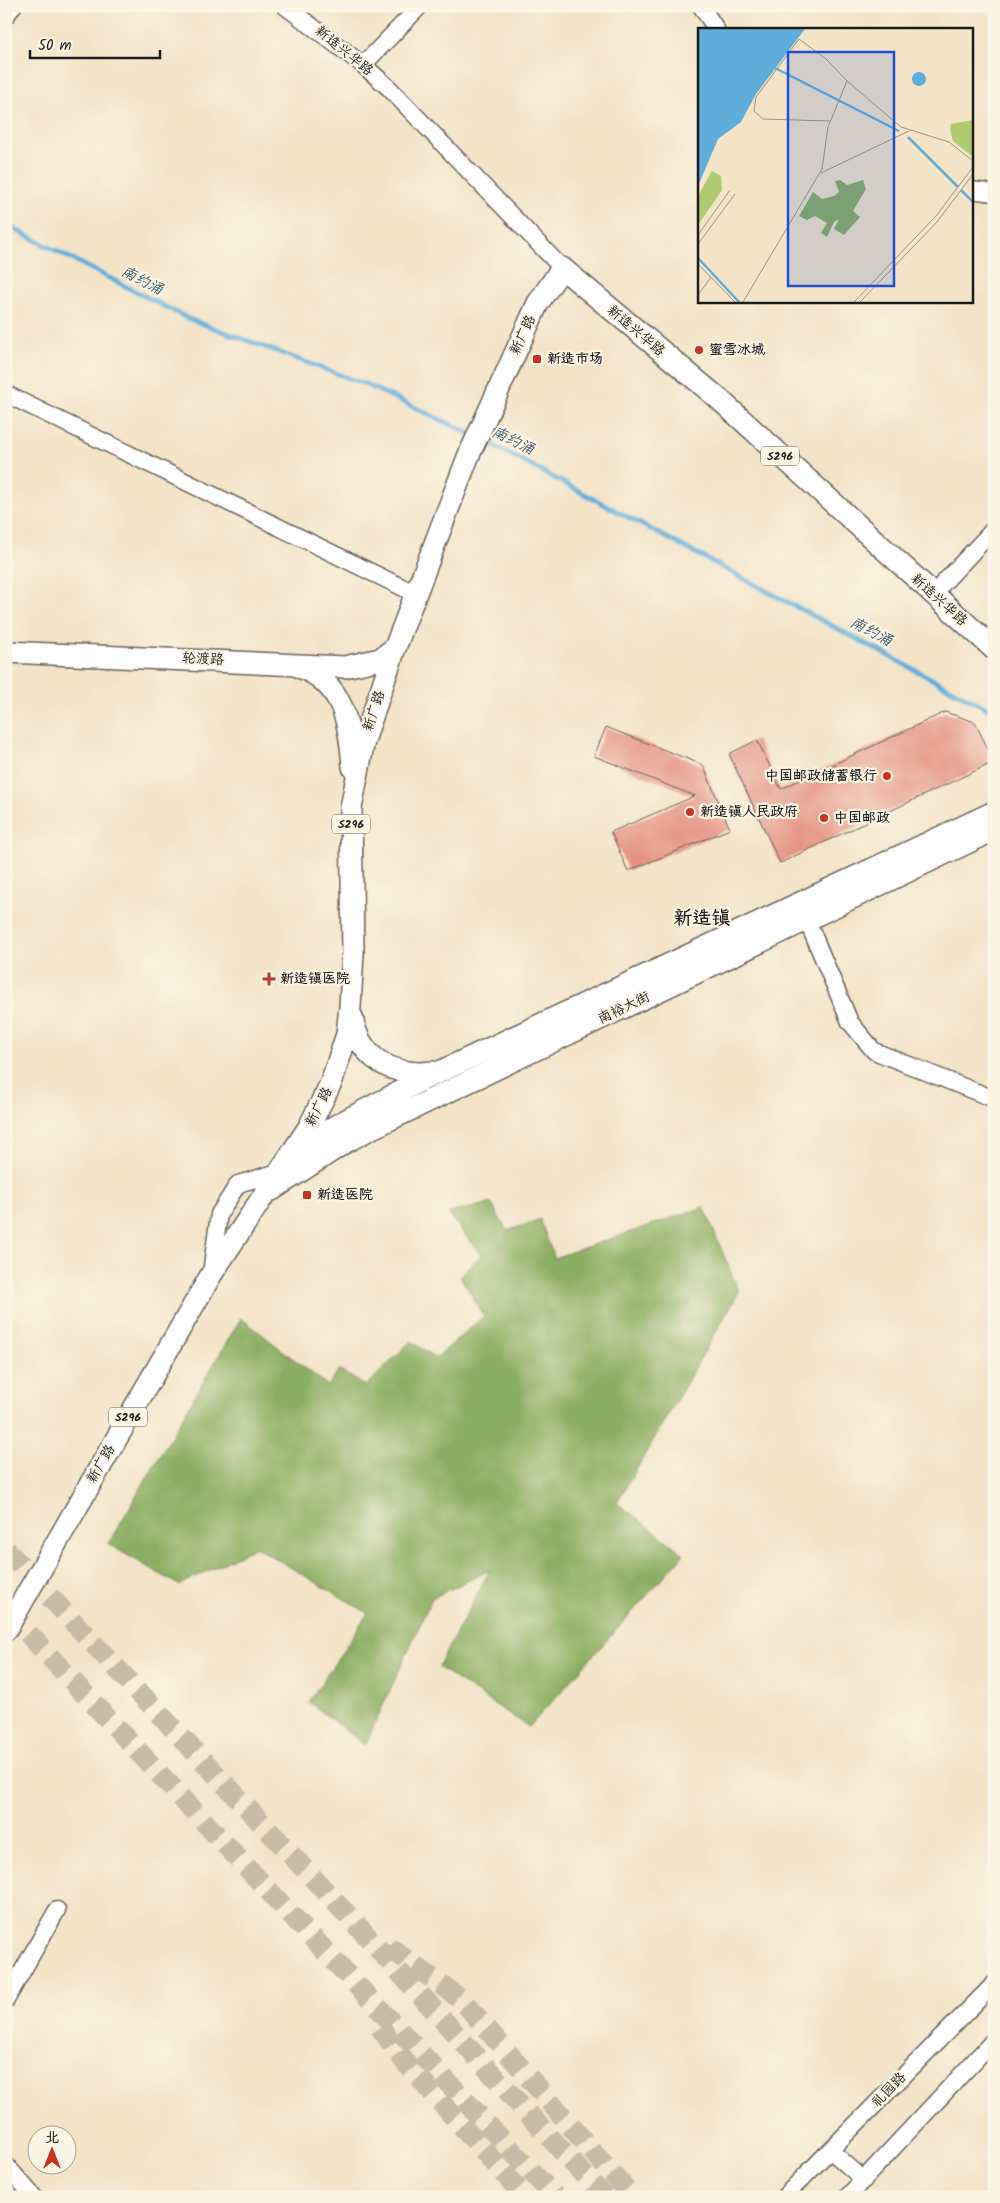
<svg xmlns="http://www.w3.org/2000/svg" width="1000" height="2203" font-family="Kalam,'LXGW WenKai TC',sans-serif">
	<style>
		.forest { fill: #8cae62; stroke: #54653f }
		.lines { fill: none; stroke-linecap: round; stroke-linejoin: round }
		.stream { stroke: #61adda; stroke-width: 5 }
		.building { fill: #e49383 }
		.major-tunnel { stroke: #c8bba5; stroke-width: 21; stroke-dasharray: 21 11; stroke-linecap: butt }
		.minor-casing { stroke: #676258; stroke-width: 19 }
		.major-casing { stroke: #676258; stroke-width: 24 }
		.minor { stroke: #fff; stroke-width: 16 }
		.major { stroke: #fff; stroke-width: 21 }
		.poi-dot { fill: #c8321e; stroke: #fcf5e5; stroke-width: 2 }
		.labels { text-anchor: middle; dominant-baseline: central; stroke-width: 4.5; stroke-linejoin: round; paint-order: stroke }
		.shield { fill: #fcf5e5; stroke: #5f5d58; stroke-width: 1 }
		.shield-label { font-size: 12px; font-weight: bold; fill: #1c1c1c }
		.street-label { font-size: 14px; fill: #1c1c1c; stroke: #fcf5e5 }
		.poi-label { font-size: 14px; font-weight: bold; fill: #1c1c1c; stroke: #fcf5e5; text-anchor: start }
		.water-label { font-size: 15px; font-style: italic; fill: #385668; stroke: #fcf5e5 }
		.district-label { font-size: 19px; font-weight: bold; fill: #1c1c1c; stroke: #fcf5e5 }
		.inset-river { fill: none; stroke: #61adda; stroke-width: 2.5 }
		.inset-road { fill: none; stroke: #9d9383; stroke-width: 1 }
		.view { fill: #1d4ed8; fill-opacity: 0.15; stroke: #1d4ed8; stroke-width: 2.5 }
		.inset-edge { fill: none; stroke: #1c1c1c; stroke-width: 2.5 }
	</style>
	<rect width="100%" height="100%" fill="#fcf5e5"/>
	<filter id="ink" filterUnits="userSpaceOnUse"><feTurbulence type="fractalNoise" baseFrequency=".02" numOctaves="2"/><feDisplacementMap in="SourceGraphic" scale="10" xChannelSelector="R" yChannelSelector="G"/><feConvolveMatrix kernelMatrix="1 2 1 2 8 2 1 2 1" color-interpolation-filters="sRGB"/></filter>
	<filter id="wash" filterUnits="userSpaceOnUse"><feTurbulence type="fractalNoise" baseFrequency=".0096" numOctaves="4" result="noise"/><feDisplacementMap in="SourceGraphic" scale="20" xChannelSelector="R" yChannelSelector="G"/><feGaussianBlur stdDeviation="1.12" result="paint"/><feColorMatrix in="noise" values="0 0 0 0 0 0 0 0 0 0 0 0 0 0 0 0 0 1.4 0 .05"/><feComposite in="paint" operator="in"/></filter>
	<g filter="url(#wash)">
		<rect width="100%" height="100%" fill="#f3e3c7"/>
		<!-- forest -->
		<path class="forest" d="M491,1203L507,1231L540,1219L554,1258L704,1207L739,1292L617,1503L684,1554L529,1727L438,1667L490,1570L432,1598L365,1745L309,1702L368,1613L256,1547L179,1585L108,1544L241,1318L328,1386L339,1370L366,1386L411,1341L436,1358L484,1316L460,1276L481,1255L448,1213Z"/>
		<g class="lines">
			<!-- stream -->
			<path class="stream" d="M6,225L189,319L365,384L473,435
				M483,440L994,712"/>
		</g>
		<g id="blocks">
			<!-- building -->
			<path class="building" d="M945,712L975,722L994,762L780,863L729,754L757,740L781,789Z
				M606,727L703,765L730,829L628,871L611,832L695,796L594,756Z"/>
		</g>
	</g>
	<g filter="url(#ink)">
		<use href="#blocks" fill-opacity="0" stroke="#676258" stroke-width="1"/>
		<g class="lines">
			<!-- major-tunnel -->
			<path class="major-tunnel" d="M6,1550L353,1921L604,2197
				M6,1610L555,2197
				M389,1947L462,2000L632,2197
				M380,2027L406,2063L525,2197"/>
			<defs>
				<path id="minor" d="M285,6L363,65L388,87L562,268
					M701,6L716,29
					M6,16L13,6
					M363,65L420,6
					M971,190L994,193
					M6,394L416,594
					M933,594L994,529
					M807,920L850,1022L874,1051L994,1099
					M211,1274L219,1214L238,1184L278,1172
					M6,2000L57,1910
					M830,2150L864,2180
					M6,2165L34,2197
					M784,2197L994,1984
					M847,2197L994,2040"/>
				<path id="major" d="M6,652L345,667L380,659L395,648
					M299,667C344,682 350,726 353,767
					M352,1017C360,1060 393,1077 434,1072
					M300,1151L335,1126L418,1082L994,812
					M272,1190L344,1143L368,1130L994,830
					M6,1630L211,1275L309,1127L331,1083L347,1034L350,1007L353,952L351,808L364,741L395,648L468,457L538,303L562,268L719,399L994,649"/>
			</defs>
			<!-- minor casing -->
			<use href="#minor" class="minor-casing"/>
			<!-- major casing -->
			<use href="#major" class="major-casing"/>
			<!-- minor -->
			<use href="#minor" class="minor"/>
			<!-- major -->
			<use href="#major" class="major"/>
		</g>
	</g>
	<!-- markers -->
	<g class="poi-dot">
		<circle cx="699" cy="350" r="5"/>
		<rect x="532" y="354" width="10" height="10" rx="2.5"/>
		<circle cx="887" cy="776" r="5"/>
		<circle cx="690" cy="812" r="5"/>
		<circle cx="824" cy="818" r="5"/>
		<path d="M266.5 971.5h5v5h5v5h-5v5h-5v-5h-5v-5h5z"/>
		<rect x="302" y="1190" width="10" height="10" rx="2.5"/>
	</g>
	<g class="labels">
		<!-- shield labels -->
		<g class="shield">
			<rect x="761" y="446.5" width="38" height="19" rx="4"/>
			<rect x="332" y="814.5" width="38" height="19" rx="4"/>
			<rect x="109" y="1407.5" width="38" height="19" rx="4"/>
		</g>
		<g class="shield-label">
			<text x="780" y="456">S296</text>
			<text x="351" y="824">S296</text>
			<text x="128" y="1417">S296</text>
		</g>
		<!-- street labels -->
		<g class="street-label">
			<text transform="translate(344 51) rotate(39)">新造兴华路</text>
			<text transform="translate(636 331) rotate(40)">新造兴华路</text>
			<text transform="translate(523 335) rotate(-65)">新广路</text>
			<text transform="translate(939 600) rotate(42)">新造兴华路</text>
			<text transform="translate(203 659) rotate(3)">轮渡路</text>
			<text transform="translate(374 711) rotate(-72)">新广路</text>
			<text transform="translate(624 1008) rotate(-26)">南裕大街</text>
			<text transform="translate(319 1107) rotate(-63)">新广路</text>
			<text transform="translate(101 1464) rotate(-60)">新广路</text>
			<text transform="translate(889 2090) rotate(-46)">礼园路</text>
		</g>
		<!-- poi labels -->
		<g class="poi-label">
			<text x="709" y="350">蜜雪冰城</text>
			<text x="547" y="359">新造市场</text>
			<text x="877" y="776" text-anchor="end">中国邮政储蓄银行</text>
			<text x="700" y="812">新造镇人民政府</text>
			<text x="834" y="818">中国邮政</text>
			<text x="280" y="979">新造镇医院</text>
			<text x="317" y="1195">新造医院</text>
		</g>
		<!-- water labels -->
		<g class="water-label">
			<text transform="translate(142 281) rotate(27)">南约涌</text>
			<text transform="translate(513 441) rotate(26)">南约涌</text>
			<text transform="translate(871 632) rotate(28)">南约涌</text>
		</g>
		<!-- district labels -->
		<g class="district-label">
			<text x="702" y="919">新造镇</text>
		</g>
	</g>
	<!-- overview -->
	<g transform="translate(698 28)">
		<rect width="275" height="275" fill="#f3e3c7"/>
		<path d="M275,92V129L255,113L252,101L253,96ZM14,143L23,148L24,162L0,197V168Z" fill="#b0ca6f"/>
		<path d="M142,152L149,157L165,152L168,161L155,183L162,189L146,207L136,201L141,191L136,194L129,209L123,205L129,195L117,188L109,192L101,188L115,164L124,171L136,168L141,164L137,153Z" fill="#8cae62"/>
		<path d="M0,1H107L58,66L43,94L20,111L0,158ZM214 51a7 7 0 1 1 14 0a7 7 0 1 1-14 0Z" fill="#61adda"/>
		<path class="inset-river" d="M77,40L201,103M0,53L15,52L31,56L52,74M210,109L260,159M263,162L275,174M0,230L41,274"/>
		<path class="inset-road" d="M65,91L56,83L58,69L101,11L128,31L149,53M65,91L132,93M123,145L211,103M0,207L32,162M0,216L37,166M0,236L37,274M0,267L13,249M45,274L124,141L130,99L149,53L203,99L251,114L275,133M156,274L238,188L275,139M162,274L239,194L275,146"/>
		<path class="view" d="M90,24H196V258H90Z"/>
		<rect width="275" height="275" class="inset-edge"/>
	</g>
	<!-- margin -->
	<rect width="1000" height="2203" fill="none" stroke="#fcf5e5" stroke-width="25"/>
	<!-- north arrow -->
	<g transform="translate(52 2150)"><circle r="24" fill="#fcf5e5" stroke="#a29e95"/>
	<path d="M0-4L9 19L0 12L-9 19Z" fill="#c8321e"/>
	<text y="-8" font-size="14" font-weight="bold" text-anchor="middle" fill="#1c1c1c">北</text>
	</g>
	<!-- scale -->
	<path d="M30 50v8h130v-8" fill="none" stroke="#1c1c1c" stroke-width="2.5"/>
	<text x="38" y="50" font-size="15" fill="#1c1c1c" stroke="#fcf5e5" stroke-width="4" paint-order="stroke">50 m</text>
</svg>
